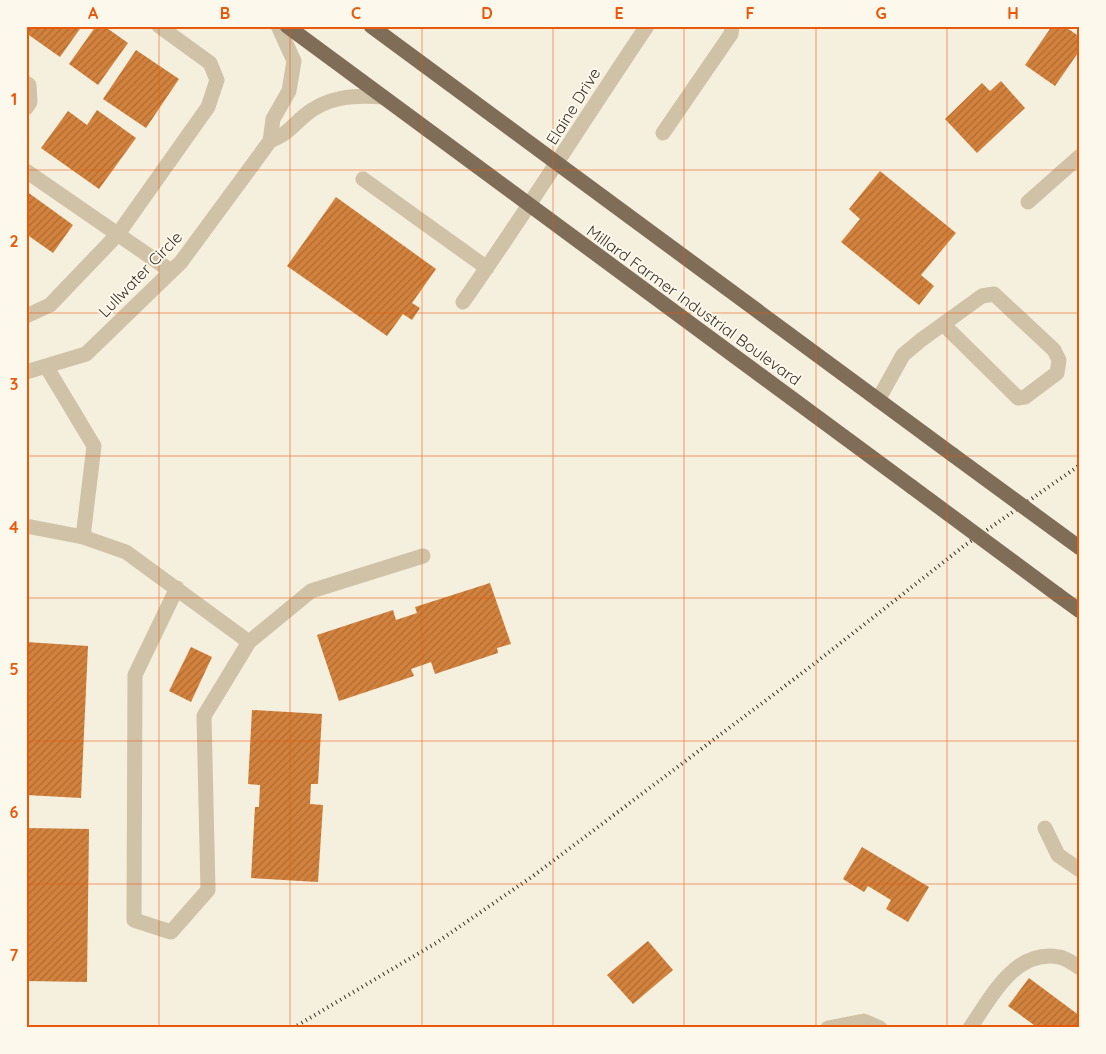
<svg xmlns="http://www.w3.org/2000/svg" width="1106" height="1054" font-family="Quicksand,sans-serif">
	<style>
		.building { fill: url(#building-hatch) }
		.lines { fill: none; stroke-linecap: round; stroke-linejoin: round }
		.minor { stroke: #cfc2a7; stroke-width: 15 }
		.major { stroke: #7f6d58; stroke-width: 15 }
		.rail { stroke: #3b3228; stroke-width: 4; stroke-dasharray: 1 4; stroke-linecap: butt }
		.major-bridge { stroke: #7f6d58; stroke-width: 15 }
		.grid { fill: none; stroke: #e8590c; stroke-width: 1; stroke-opacity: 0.55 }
		.labels { text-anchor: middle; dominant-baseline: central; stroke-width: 4; stroke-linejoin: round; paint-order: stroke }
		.street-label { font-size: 16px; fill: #3b3228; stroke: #fcf8eb }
		.neatline { fill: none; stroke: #e8590c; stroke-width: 2 }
		.grid-label { font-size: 16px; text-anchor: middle; font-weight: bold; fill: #e8590c }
	</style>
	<defs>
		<pattern id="building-hatch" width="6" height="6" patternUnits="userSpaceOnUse" patternTransform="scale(1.25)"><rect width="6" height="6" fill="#d3823d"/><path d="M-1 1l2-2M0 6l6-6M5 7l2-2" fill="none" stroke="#ac6b33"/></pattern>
	</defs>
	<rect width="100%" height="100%" fill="#f5efdd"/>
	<!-- building -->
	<path class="building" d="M26,26H82L60,57L26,33Z
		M96,26H104L128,43L98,85L69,64Z
		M1052,26H1064L1080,37V50L1055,86L1025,65Z
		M136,50L179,79L146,128L103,99Z
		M1001,81L1025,108L977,153L945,119L982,83L990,91Z
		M97,110L136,138L99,189L41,148L68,111L87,125Z
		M880,171L956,233L921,275L934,286L919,305L841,242L860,219L849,209Z
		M26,191L73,225L53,253L26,234Z
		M336,197L436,269L412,303L420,308L412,320L403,314L387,336L287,266Z
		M490,583L511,644L497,648L498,653L435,674L431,662L411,669L414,676L339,701L317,635L393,610L396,620L417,613L415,607Z
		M26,642L88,646L81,798L26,795Z
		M191,647L212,657L191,702L169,691Z
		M252,710L322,714L318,784H311L310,804L323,805L318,882L251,878L255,807H259L260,785L248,784Z
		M26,828L89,829L87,982L26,981Z
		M862,847L929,887L908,922L886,909L891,900L868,886L864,892L843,879Z
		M648,941L673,970L633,1004L607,975Z
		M1029,978L1080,1016V1028H1038L1008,1006Z"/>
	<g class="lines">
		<!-- minor -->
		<path class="minor" d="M26,83L29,85L30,102L26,108
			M663,133L731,34L732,26
			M270,141C290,132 288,130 304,116C327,96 354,95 383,97
			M26,171L171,271
			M363,179L487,268
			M1028,202L1080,156
			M463,302C527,211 585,118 647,26
			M26,316L50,305L118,234L208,107L217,80L210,63L159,26
			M46,366L94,446L83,537
			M26,372L86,354L181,262L270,141L273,119L289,91L294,61L278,26
			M878,400L903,355L921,340L982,296L994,294L1054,350L1059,360L1057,373L1025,397L1018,398L943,324
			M26,526L83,537L126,552L249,642
			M177,588L135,675L134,920L171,932L208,890L204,716L249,642L311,591L423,556
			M1045,828L1058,855L1080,870
			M828,1028L864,1021L880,1028
			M970,1028C990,999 1015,948 1059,957C1066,958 1074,964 1080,968"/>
		<!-- major -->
		<path class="major" d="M287,26L912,487
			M371,26L953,455
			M1058,595L1080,611"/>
		<!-- rail -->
		<path class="rail" d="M293,1028L436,943L533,876L810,667L964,546L1080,465"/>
		<!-- major-bridge -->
		<path class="major-bridge" d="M953,455L1080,548
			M912,487L1058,595"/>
	</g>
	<!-- grid -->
	<path class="grid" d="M159,26V1028M290,26V1028M422,26V1028M553,26V1028M684,26V1028M816,26V1028M947,26V1028M26,170H1080M26,313H1080M26,456H1080M26,598H1080M26,741H1080M26,884H1080"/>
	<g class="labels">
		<!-- street labels -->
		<g class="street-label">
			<text transform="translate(573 106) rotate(-58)">Elaine Drive</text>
			<text transform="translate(140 274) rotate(-46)">Lullwater Circle</text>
			<text transform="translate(694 305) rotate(36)">Millard Farmer Industrial Boulevard</text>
		</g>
	</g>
	<!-- border -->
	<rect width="1106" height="1054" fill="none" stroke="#fcf8eb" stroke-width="55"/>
	<rect x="28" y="28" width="1050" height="998" class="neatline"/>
	<g class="grid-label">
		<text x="93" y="19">A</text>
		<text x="225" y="19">B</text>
		<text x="356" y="19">C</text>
		<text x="487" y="19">D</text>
		<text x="619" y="19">E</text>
		<text x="750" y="19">F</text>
		<text x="881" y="19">G</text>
		<text x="1013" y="19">H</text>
		<text x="14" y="105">1</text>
		<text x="14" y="247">2</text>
		<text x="14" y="390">3</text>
		<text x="14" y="533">4</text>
		<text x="14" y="675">5</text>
		<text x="14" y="818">6</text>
		<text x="14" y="961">7</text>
	</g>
</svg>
